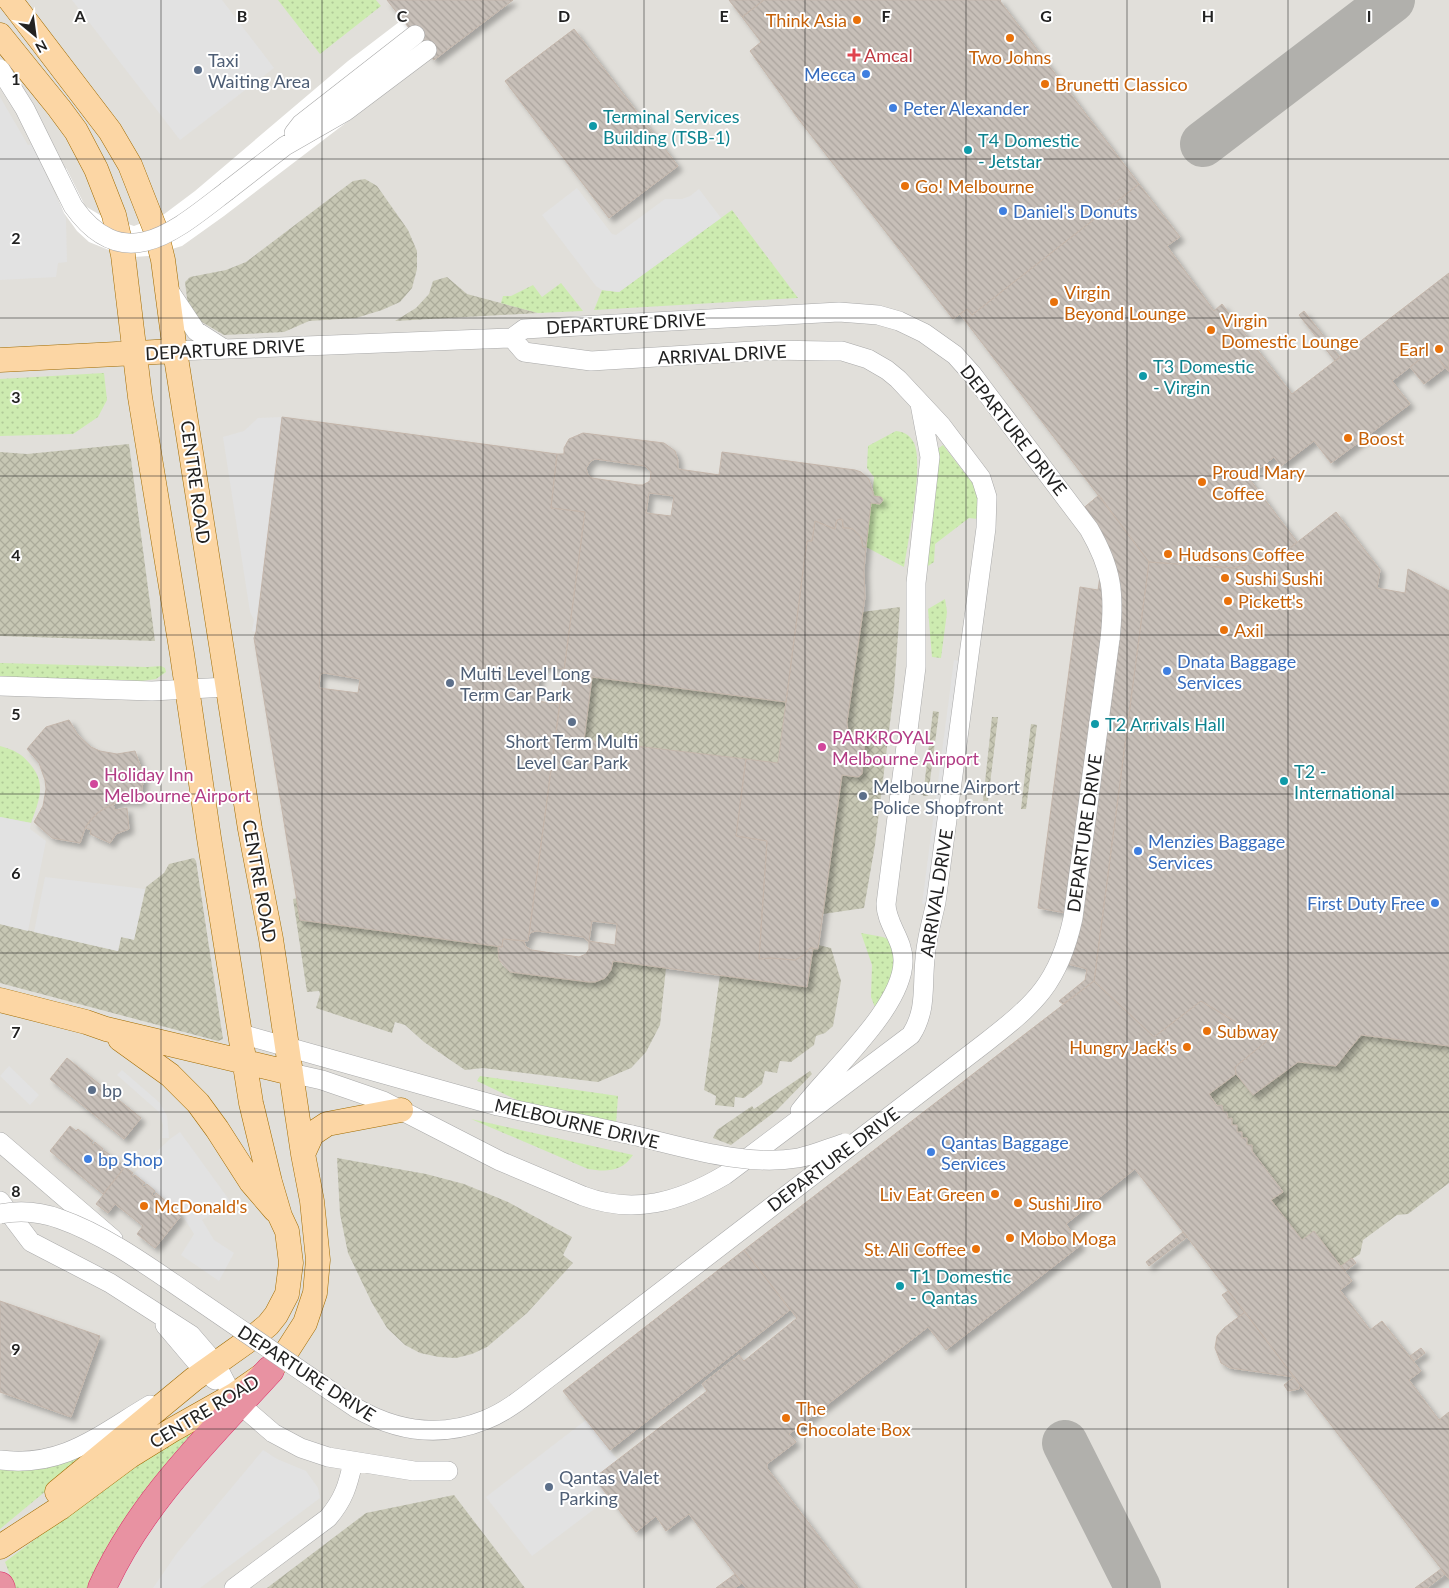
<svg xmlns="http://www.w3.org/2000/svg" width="1449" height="1588" font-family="Lato,sans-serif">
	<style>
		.airport { fill: #e1dfda }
		.construction { fill: url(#construction-cross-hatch) }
		.grass { fill: url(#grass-dots) }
		.parking { fill: #e2e2e2 }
		.pier { fill: #fff }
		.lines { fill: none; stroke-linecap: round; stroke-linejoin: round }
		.taxiway { stroke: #b1b0ac; stroke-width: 46 }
		.building { fill: url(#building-back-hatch); stroke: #c4b6ab; fill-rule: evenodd; filter: url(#shadow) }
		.minor-casing { stroke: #a9a9a9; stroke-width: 20 }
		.major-casing { stroke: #a06b00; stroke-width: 25 }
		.highway-casing { stroke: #dc2a67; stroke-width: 29 }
		.minor { stroke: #fff; stroke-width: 19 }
		.major { stroke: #fcd6a4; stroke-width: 24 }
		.highway { stroke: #e892a2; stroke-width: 28 }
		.minor-bridge-casing { stroke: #a9a9a9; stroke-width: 20; stroke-linecap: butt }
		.minor-bridge { stroke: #fff; stroke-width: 19 }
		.grid { fill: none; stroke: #222; stroke-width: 1; stroke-opacity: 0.55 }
		.food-dot { fill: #e8710a; stroke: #fff; stroke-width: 2 }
		.health-dot { fill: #e0444e; stroke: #fff; stroke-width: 2 }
		.service-dot { fill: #5c6f8a; stroke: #fff; stroke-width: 2 }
		.shop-dot { fill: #3f7fe0; stroke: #fff; stroke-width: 2 }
		.culture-dot { fill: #0f9aa8; stroke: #fff; stroke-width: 2 }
		.hotel-dot { fill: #d1479c; stroke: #fff; stroke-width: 2 }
		.labels { text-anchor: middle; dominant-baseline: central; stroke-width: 4; stroke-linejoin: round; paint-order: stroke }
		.food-label { font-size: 18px; fill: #c56008; stroke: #fff; text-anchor: start }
		.health-label { font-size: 18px; fill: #be3a42; stroke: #fff; text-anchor: start }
		.service-label { font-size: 18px; fill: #4e5e75; stroke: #fff; text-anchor: start }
		.shop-label { font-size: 18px; fill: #366cbe; stroke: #fff; text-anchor: start }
		.culture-label { font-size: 18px; fill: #0d838f; stroke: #fff; text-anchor: start }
		.street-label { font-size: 18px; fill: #222; stroke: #fff }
		.hotel-label { font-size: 18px; fill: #b23c85; stroke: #fff; text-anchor: start }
		.grid-label { font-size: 16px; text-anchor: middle; font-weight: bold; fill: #222; stroke: #fff; stroke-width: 4; stroke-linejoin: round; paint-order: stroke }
	</style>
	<defs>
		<pattern id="construction-cross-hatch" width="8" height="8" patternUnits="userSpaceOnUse" patternTransform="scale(1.25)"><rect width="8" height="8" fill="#c7c7b4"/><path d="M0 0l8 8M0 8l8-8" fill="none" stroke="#abab9a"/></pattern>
		<pattern id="grass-dots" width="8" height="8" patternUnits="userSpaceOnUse" patternTransform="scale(1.25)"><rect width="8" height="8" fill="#cdebb0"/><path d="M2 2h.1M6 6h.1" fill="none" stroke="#b0c997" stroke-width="1.8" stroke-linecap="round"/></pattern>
		<pattern id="building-back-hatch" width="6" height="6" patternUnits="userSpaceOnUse" patternTransform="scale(1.25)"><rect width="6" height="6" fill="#c7bfb8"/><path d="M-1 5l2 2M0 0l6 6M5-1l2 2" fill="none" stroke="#aba49e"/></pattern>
		<filter id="shadow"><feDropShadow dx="4.5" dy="4.5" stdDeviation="2.5" flood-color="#0004"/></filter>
	</defs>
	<rect width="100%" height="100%" fill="#f2efe9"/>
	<!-- airport -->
	<path class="airport" d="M0,0H1449V1588H0Z"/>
	<!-- construction -->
	<path class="construction" d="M365,179L377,186L408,230L417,251V269L412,288L400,302L382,310L356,318L309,321L284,332L224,335L195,318L188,306L185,282L190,277L226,270L246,262L353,181Z
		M447,277L467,294L538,313L395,321L416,308L429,294L433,281Z
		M129,444L155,641L0,636V452L27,454Z
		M900,607L894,690L875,845L864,908L823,914L842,775L858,777L862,773L865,737L863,734L848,732L847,722L862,612Z
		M592,677L786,702L778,763L584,740Z
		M933,711L939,712L928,796H923Z
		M992,717H998L988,801H983Z
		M1031,724L1037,725L1026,809H1021Z
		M194,858L196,861L223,1039L218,1041L0,983V924L118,951L121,937L134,939L146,887L164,873L169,864Z
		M297,898L300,920L498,946V956L502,965L510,972L517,973L595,982L605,978L608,974L613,961L666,968L660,1025L646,1052L631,1068L598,1082L483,1068L465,1070L424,1042L405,1025L395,1022L392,1033L316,1008L320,994L319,991L307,992L293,899Z
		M818,945L831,948L841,981L833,1026L825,1033L816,1036L814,1045L791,1062L780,1061L777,1073L765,1071L762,1084L744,1098L735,1097L734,1107L715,1105L716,1096L704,1090L720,975L807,987L813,948Z
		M1361,1035L1449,1046V1183L1408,1214L1397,1215L1363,1240L1360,1254L1341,1266L1314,1231L1302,1240L1271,1200L1283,1191L1209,1094L1236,1074L1253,1095L1298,1062L1336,1066Z
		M810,1071L812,1074L777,1110L731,1145L713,1138L717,1130L752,1106L754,1109Z
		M337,1158L426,1174L464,1184L508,1202L572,1237L563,1255L573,1263L527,1313L487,1347L472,1354L456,1358L439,1357L420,1353L405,1345L387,1328L372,1303L348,1253L340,1214Z
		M454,1495L525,1588H267L366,1513Z"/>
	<!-- grass -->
	<path class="grass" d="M278,0H376L381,6L320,54Z
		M732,210L798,298L594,310L602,290L619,292Z
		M561,283L583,311L538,313L501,303L503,296H511L533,285L542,297Z
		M104,373L107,400L98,417L73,434L0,436V379Z
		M896,431C905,432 910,435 914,443C924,464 908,541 904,567L866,547L871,503L880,504L883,500L881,497L874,496L873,488L874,477L867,468L868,446Z
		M943,445L973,484L979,502L978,519L969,518L935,544L934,562L925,568L938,473L936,450Z
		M945,599L947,612L941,658L932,657L928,609Z
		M0,663L147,667L161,666L165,668L166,672L156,679L142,681L0,677Z
		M0,746C14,750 21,753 30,764C47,784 39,800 31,823L0,817Z
		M861,933L883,937L892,941L899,960L876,1010L871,997L872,965Z
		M480,1076L618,1096L616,1124L523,1103L477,1081Z
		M471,1119L633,1155C622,1172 606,1172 588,1169Z
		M190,1433L193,1437L93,1588H15L5,1562L123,1473Z
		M88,1450L47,1490L0,1529V1467C37,1470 55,1469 88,1450Z"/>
	<!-- parking -->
	<path class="parking" d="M72,0H222L274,68L180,140Z
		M0,97L28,145L32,144L66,218L67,262L58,263L56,277L0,280Z
		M577,188L612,234L616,235L665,199H682L690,196L699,189L721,218L619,292L602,290L596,286L542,215Z
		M282,417L256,632L252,631L254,620L250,612L223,437L244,431L258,418Z
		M954,660L959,661L927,904H922Z
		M0,817L31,823L30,829L46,841L28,931L0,924Z
		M45,877L145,889L134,940L121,937L118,951L34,932Z
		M9,1066L39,1095L30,1105L0,1076Z
		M122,1070L160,1103L167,1116L169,1138H162L163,1125L159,1112L117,1075Z
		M180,1132L230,1201L202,1220L214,1240L234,1253L219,1281L181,1255L194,1234L181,1213L134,1173L170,1139Z
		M586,1420L618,1460L594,1478L609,1498L532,1556L486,1497Z
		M263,1450L277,1459L306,1471L318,1488L320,1498L200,1588H153L177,1553Z"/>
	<!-- pier -->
	<path class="pier" d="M403,19L432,57L224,216L182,246L148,256L134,257L119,254L89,242L77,231L64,213L49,177L66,168L85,206L100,215L134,226L163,215L195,191L348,61Z"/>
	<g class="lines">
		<!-- taxiway -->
		<path class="taxiway" d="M1203,144L1392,0
			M1065,1443L1138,1588"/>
	</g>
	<!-- building -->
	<path class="building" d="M387,0H513L434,60Z
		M729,0H764L742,17Z
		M764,0H1001L1000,1L1139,184L972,315L967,309L953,319L797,117L750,51L761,42L742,17Z
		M574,29L678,166L609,218L505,81Z
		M1139,184L1180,237L1167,246L1214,311L1222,304L1292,394L1449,273V372L1432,350L1392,381L1410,404L1331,463L1314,441L1281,466L1274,457L1248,477L1297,542L1281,555L1234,568L1149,562L960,314L967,309L972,315Z
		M1304,311L1340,357L1335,361L1299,315Z
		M1432,350L1445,368L1424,384L1410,367Z
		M282,417L557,454L551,508L585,512L564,669L541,666L536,701L560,704L528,941L503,939L502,947L300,920L254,638L256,632ZM324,673L360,679L358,693L319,688L320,676L321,674Z
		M583,433L664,443L675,451L678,460V469L713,474L719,475L722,452L855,470L861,472L869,479L874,496L881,497L883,500L880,504L871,503L866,547H863L861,537L853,529L848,528H843L842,519L837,520L835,529L815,521L812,541H807L786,702L592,677L584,740L746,759L736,836L767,841L759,959L771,958L795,960L804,955L810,948H813L807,987L613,961L611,970L605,978L595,982H589L510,972L499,960L498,946L502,947L503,939L524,941L526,947L532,950L579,957L586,954L589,949V942L583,937L537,931L532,932L529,935L585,512L551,508L557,454H564V448L569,439ZM595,459L645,466L651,472L650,481L643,485H638L592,478L588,475L586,468L591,461Z
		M649,493L674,496L671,516L646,513Z
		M1099,495L1149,562L1094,981L1063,1004L1059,1001L1085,980L1087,969L1060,962L1065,913L1038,908L1080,587L1098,590L1105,543L1080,511Z
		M1336,512L1380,570L1377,588L1405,593L1408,569L1449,591V1046L1361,1035L1336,1066L1298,1062L1253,1095L1236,1074L1235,1067L1267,1041L1201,1001L1154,1037L1094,981L1149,562L1234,568L1281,555Z
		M839,519L843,520V528H848L853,529L861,537L863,547H866L864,570L865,597L847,722L848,732L863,734L865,737L862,774L858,777L842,775L818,949L810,948L804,955L795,960L771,958L759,959L767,841L736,836L746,759L778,763L807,541H812L815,521L835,529L836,522Z
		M69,720L78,735L91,747L100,751L117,754L135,751L144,776L140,801H121L104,808L90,820L86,826L80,843L52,838L34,822L43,806L46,789L45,780L39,763L27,749L46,727Z
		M113,804L115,810L127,808L129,829L116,834L110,843L90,834L91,830L85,828L97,813Z
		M592,921L617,924L615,945L589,941Z
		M1094,981L1154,1037L1201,1001L1267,1041L1235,1067L1236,1074L1209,1094L1217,1106L1222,1105L1223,1112H1227L1228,1119L1232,1118V1125H1237V1132H1242V1138H1247V1145H1252V1151L1283,1192L1271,1200L1302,1240L1314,1231L1352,1281L1340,1290L1370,1330L1382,1321L1421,1371L1409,1380L1439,1420L1449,1412V1579L1135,1169L1066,1224L1081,1245L946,1350L928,1327L789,1434L796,1442L767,1464V1468L858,1588H746L689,1514L666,1531L656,1516L636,1532L594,1478L707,1391L702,1384L739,1355L744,1361L797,1318L744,1250Z
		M67,1058L141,1118L124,1139L50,1079Z
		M70,1126L76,1131L78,1129L93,1141L91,1143L93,1145L95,1142L103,1149L101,1152L103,1153L105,1151L123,1165L120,1168L123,1169L103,1194L50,1151Z
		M125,1167L133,1173L131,1176L132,1177L135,1175L145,1183L142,1185L144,1187L147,1184L155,1191L152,1194L154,1196L156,1193L180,1213L178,1215L180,1217L155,1248L137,1234L143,1226L115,1204L108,1213L96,1204Z
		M1183,1232L1187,1237L1149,1266L1146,1262Z
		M744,1250L790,1310L610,1450L563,1391Z
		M1352,1258L1356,1263L1345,1271L1341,1266Z
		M1228,1291L1245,1312L1239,1317L1222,1295Z
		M0,1301L100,1336L71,1417L0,1392Z
		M1245,1312L1294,1377L1230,1368L1221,1363L1215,1348L1217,1336L1224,1328Z
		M1421,1348L1425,1353L1414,1361L1410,1356Z
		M1294,1377L1300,1385L1299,1389L1288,1391L1284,1385Z
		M1441,1569L1445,1574L1427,1588H1415Z
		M735,1574L742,1583L735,1588H716Z"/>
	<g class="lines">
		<defs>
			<path id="minor" d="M294,133L301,124L415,35
				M227,191L285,146L346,111L427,50
				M168,289L196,331L224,349
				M175,351L512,338L524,329L839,312L878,315L899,321L924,333L955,355L972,374L1089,529C1112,569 1115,593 1110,639
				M0,686L152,691L227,687
				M241,1034L498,1106L632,1135
				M291,1073L322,1080L383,1101L500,1161L583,1196C634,1215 679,1202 725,1175L911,1035C927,1010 922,987 925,959C926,940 932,921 936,902L986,528L987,497L981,478L941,425L898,379L887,370L868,359L842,351H828L770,350L591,361L524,352L512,338
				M800,1111C828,1073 902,1009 903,962C904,940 886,924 886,904L916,667V583L930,457L920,404
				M0,1142L113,1239
				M0,1201L31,1242L110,1283L191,1335L216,1364L230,1391L251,1414L273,1433L301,1448L328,1457L414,1471H448
				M165,1325L204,1371L215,1380
				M0,1460C63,1468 99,1435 150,1405
				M234,1588L328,1518C344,1499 348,1485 353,1462"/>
			<path id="major" d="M0,35L59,108L76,131L96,169L114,215L123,255L140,397L182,654L209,838L251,1103L270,1182L280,1216L287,1231L291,1263L287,1294L276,1315L268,1325L256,1335L194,1379L57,1492
				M0,360L175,351
				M0,1000L86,1022L106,1029L291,1073
				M120,1039L170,1075L198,1103L217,1129L251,1182L275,1210
				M303,1154L312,1134L327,1124L401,1110
				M0,1547L60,1508L130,1456L172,1430L234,1395L270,1370L287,1351L305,1323L315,1293L318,1260L312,1201L303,1154L271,939L250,829L175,351L163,260L156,231L130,165L110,131L10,0"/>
			<path id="highway" d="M0,1586L1,1588
				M102,1588C140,1503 208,1438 270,1370"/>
		</defs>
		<!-- minor casing -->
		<use href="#minor" class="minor-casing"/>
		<!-- major casing -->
		<use href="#major" class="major-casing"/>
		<!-- highway casing -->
		<use href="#highway" class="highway-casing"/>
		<!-- minor -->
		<use href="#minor" class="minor"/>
		<!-- major -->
		<use href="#major" class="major"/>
		<!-- highway -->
		<use href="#highway" class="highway"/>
		<defs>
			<path id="minor-bridge" d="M0,69L25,109L73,206C124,278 176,230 227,191
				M632,1135C685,1147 744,1167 798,1158C814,1155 829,1148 845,1143
				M0,1214C20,1210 41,1212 60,1219C106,1235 152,1269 192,1296C246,1333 301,1371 356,1408C396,1431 440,1438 485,1420C511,1410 533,1389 555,1373L985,1043C1035,1004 1059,983 1073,918L1110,639"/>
		</defs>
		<!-- minor-bridge casing -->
		<use href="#minor-bridge" class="minor-bridge-casing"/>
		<!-- minor-bridge -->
		<use href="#minor-bridge" class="minor-bridge"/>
	</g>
	<!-- grid -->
	<path class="grid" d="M161,0V1588M322,0V1588M483,0V1588M644,0V1588M805,0V1588M966,0V1588M1127,0V1588M1288,0V1588M0,159H1449M0,318H1449M0,476H1449M0,635H1449M0,794H1449M0,953H1449M0,1112H1449M0,1270H1449M0,1429H1449"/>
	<!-- markers -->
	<g class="food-dot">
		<circle cx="857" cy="20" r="5"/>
		<circle cx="1010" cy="38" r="5"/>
		<circle cx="1045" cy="84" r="5"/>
		<circle cx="905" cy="186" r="5"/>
		<circle cx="1054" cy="302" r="5"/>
		<circle cx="1211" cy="330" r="5"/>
		<circle cx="1439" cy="349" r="5"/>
		<circle cx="1348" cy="438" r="5"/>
		<circle cx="1202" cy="482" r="5"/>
		<circle cx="1168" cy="554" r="5"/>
		<circle cx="1225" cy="578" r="5"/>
		<circle cx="1228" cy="601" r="5"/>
		<circle cx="1224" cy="630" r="5"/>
		<circle cx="1207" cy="1031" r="5"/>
		<circle cx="1187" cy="1047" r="5"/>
		<circle cx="995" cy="1194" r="5"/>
		<circle cx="1018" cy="1203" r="5"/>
		<circle cx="144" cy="1206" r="5"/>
		<circle cx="1010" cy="1238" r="5"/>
		<circle cx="976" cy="1249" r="5"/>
		<circle cx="786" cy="1418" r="5"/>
	</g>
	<path class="health-dot" d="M851.5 47.5h5v5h5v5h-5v5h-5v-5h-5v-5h5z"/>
	<g class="service-dot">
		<circle cx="198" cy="70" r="5"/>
		<circle cx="450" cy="683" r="5"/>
		<circle cx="572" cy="722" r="5"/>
		<circle cx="863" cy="796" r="5"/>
		<circle cx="92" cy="1090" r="5"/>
		<circle cx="549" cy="1487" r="5"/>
	</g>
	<g class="shop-dot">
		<circle cx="866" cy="74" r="5"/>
		<circle cx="893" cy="108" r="5"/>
		<circle cx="1003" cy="211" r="5"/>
		<circle cx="1167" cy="671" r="5"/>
		<circle cx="1138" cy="851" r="5"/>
		<circle cx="1435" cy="903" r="5"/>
		<circle cx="931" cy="1152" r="5"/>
		<circle cx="88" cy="1159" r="5"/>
	</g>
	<g class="culture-dot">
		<circle cx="593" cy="126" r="5"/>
		<circle cx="968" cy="150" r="5"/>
		<circle cx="1143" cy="376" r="5"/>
		<circle cx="1095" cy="724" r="5"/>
		<circle cx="1284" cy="781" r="5"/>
		<circle cx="900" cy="1286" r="5"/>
	</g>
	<g class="hotel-dot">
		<circle cx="822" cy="747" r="5"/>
		<circle cx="94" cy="784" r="5"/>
	</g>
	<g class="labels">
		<!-- food labels -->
		<g class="food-label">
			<text x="847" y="20" text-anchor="end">Think Asia</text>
			<text x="1010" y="57" text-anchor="middle">Two Johns</text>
			<text x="1055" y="84">Brunetti Classico</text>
			<text x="915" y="186">Go! Melbourne</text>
			<text x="1064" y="292">Virgin<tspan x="1064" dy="21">Beyond Lounge</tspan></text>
			<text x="1221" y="320">Virgin<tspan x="1221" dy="21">Domestic Lounge</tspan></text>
			<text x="1429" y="349" text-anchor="end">Earl</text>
			<text x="1358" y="438">Boost</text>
			<text x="1212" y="472">Proud Mary<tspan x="1212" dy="21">Coffee</tspan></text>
			<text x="1178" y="554">Hudsons Coffee</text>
			<text x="1235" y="578">Sushi Sushi</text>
			<text x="1238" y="601">Pickett's</text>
			<text x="1234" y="630">Axil</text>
			<text x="1217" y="1031">Subway</text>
			<text x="1177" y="1047" text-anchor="end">Hungry Jack's</text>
			<text x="985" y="1194" text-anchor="end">Liv Eat Green</text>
			<text x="1028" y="1203">Sushi Jiro</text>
			<text x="154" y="1206">McDonald's</text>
			<text x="1020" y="1238">Mobo Moga</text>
			<text x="966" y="1249" text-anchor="end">St. Ali Coffee</text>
			<text x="796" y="1408">The<tspan x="796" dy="21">Chocolate Box</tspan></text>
		</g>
		<!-- health labels -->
		<g class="health-label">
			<text x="864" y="55">Amcal</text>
		</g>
		<!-- service labels -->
		<g class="service-label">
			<text x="208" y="60">Taxi<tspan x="208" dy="21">Waiting Area</tspan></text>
			<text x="460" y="673">Multi Level Long<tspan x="460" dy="21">Term Car Park</tspan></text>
			<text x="572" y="741" text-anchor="middle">Short Term Multi<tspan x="572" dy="21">Level Car Park</tspan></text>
			<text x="873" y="786">Melbourne Airport<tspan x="873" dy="21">Police Shopfront</tspan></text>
			<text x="102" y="1090">bp</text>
			<text x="559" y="1477">Qantas Valet<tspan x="559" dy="21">Parking</tspan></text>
		</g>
		<!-- shop labels -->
		<g class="shop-label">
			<text x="856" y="74" text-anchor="end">Mecca</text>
			<text x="903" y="108">Peter Alexander</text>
			<text x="1013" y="211">Daniel's Donuts</text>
			<text x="1177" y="661">Dnata Baggage<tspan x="1177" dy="21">Services</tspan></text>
			<text x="1148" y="841">Menzies Baggage<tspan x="1148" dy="21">Services</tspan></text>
			<text x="1425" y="903" text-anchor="end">First Duty Free</text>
			<text x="941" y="1142">Qantas Baggage<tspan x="941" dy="21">Services</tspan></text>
			<text x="98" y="1159">bp Shop</text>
		</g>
		<!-- culture labels -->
		<g class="culture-label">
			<text x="603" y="116">Terminal Services<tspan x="603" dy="21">Building (TSB-1)</tspan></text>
			<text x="978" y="140">T4 Domestic<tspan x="978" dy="21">- Jetstar</tspan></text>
			<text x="1153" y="366">T3 Domestic<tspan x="1153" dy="21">- Virgin</tspan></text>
			<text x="1105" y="724">T2 Arrivals Hall</text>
			<text x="1294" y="771">T2 -<tspan x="1294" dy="21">International</tspan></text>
			<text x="910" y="1276">T1 Domestic<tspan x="910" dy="21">- Qantas</tspan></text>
		</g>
		<!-- street labels -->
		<g class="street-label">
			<text transform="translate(626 323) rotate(-3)">DEPARTURE DRIVE</text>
			<text transform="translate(225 349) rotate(-3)">DEPARTURE DRIVE</text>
			<text transform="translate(722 354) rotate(-3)">ARRIVAL DRIVE</text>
			<text transform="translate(1014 430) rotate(52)">DEPARTURE DRIVE</text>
			<text transform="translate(196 482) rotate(82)">CENTRE ROAD</text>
			<text transform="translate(1084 833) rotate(-82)">DEPARTURE DRIVE</text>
			<text transform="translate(260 881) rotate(80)">CENTRE ROAD</text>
			<text transform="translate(936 893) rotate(-81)">ARRIVAL DRIVE</text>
			<text transform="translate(577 1123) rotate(13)">MELBOURNE DRIVE</text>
			<text transform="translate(833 1159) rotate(-37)">DEPARTURE DRIVE</text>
			<text transform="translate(307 1373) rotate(33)">DEPARTURE DRIVE</text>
			<text transform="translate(204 1411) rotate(-31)">CENTRE ROAD</text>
		</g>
		<!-- hotel labels -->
		<g class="hotel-label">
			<text x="832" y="737">PARKROYAL<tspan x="832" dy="21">Melbourne Airport</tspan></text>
			<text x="104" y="774">Holiday Inn<tspan x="104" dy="21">Melbourne Airport</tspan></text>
		</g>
	</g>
	<g class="grid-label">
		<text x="80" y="22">A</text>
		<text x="242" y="22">B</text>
		<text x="402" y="22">C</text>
		<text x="564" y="22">D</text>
		<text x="724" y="22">E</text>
		<text x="886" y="22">F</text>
		<text x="1046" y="22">G</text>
		<text x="1208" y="22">H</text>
		<text x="1369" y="22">I</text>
		<text x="16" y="85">1</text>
		<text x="16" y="244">2</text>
		<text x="16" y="403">3</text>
		<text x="16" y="561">4</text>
		<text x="16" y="720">5</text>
		<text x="16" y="879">6</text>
		<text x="16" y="1038">7</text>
		<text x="16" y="1197">8</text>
		<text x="16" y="1355">9</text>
	</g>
	<!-- north arrow -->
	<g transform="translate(35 35) rotate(151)" stroke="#ffffff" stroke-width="4" paint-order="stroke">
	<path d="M0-4L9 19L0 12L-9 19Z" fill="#222222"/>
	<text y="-8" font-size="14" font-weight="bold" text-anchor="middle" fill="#222222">N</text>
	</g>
</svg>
